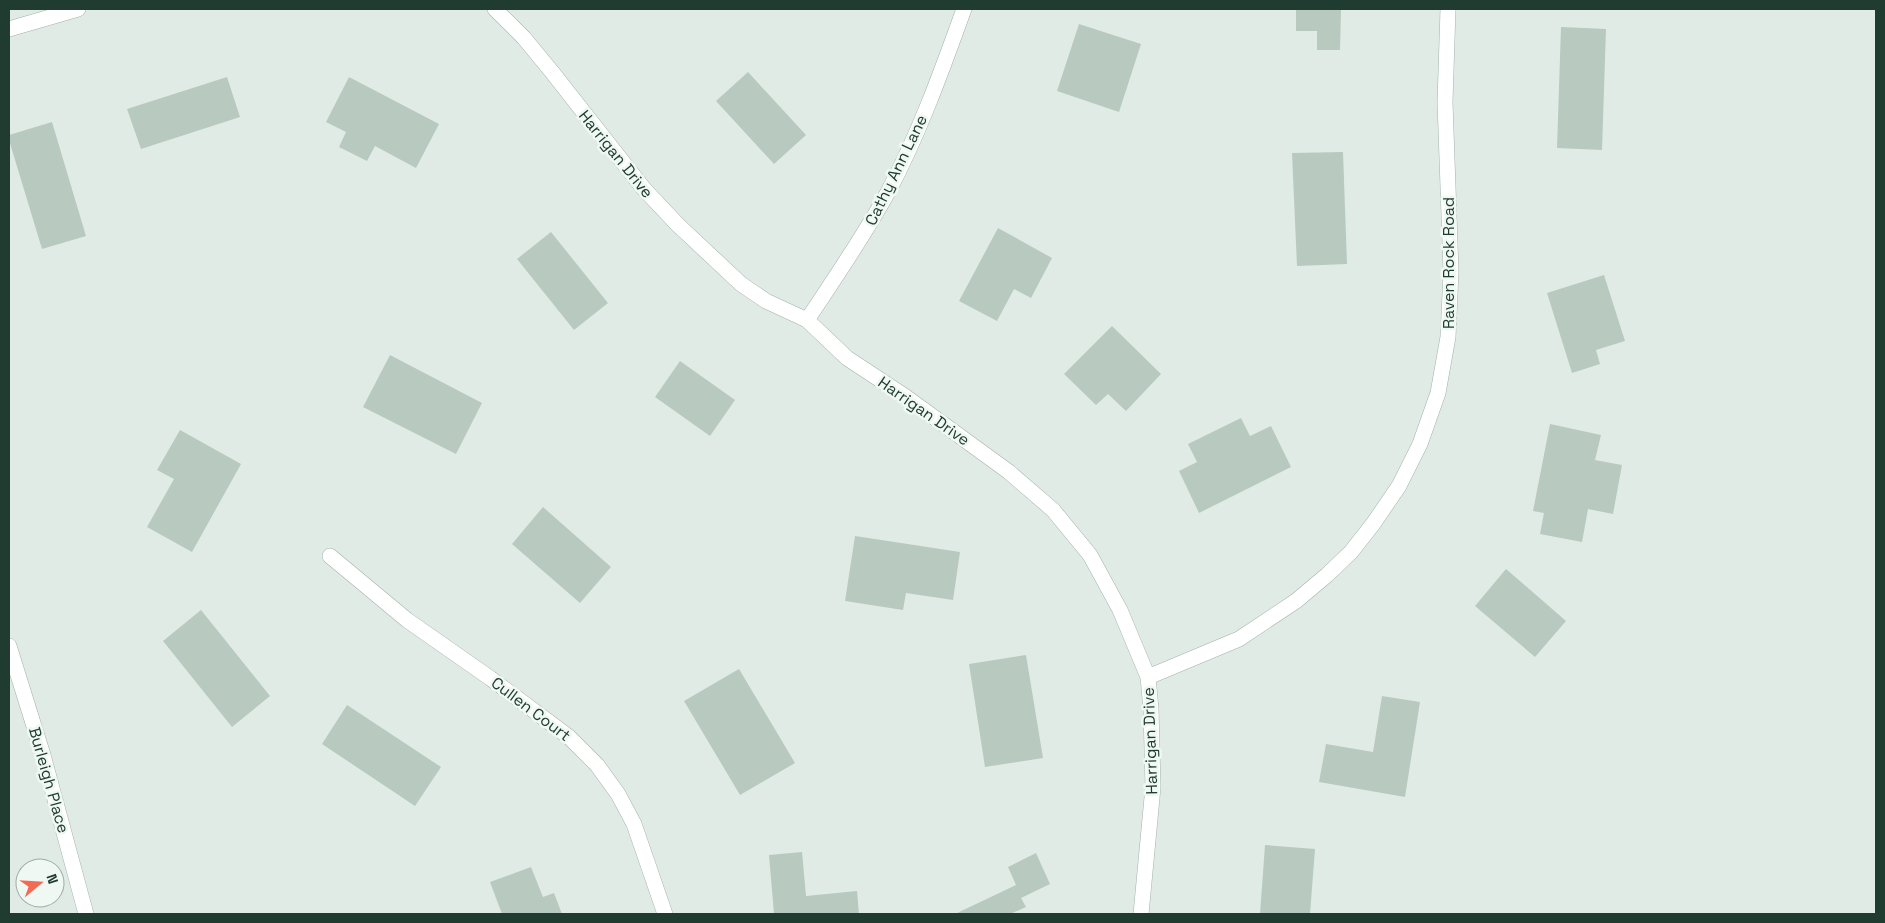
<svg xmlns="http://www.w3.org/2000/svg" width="1885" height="923" font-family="'Space Grotesk',sans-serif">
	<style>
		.building { fill: #b8c9c0 }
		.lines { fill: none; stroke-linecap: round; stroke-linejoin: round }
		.minor-casing { stroke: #a3b3ab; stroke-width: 16 }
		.minor { stroke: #fff; stroke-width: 15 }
		.labels { text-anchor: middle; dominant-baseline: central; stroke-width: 5; stroke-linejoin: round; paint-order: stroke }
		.street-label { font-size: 16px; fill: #203c31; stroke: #f0f8f3 }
	</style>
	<rect width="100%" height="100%" fill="#e0ebe5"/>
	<!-- building -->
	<path class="building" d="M1296,9H1341L1340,50H1317V31H1296Z
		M1079,24L1141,44L1119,112L1057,91Z
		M1561,27L1606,29L1602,150L1557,148Z
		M748,72L806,135L774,164L716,101Z
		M227,77L240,117L141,149L127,109Z
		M349,77L439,124L416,168L375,146L367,161L339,147L346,132L326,122Z
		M52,122L86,236L42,249L9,140V135Z
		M1343,152L1347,264L1297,266L1292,153Z
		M998,228L1052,258L1031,298L1014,289L997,321L959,301Z
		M551,232L608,303L574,330L517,259Z
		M1604,275L1625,341L1596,350L1600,364L1572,373L1547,293Z
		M1112,326L1161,374L1126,411L1108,394L1096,405L1064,374Z
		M390,355L482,403L456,454L363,407Z
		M680,361L735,400L710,436L655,397Z
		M1241,418L1250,436L1271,426L1291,467L1199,513L1179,471L1197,462L1188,444Z
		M1550,424L1601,435L1595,460L1622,465L1613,514L1588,509L1582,542L1540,534L1544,513L1533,511Z
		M180,430L241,464L192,552L147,527L174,479L157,470Z
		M543,507L611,567L580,603L512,544Z
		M855,536L960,552L953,600L906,593L903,610L845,601Z
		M1506,569L1566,621L1535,657L1475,606Z
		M201,610L270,696L232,727L163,641Z
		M1026,655L1043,758L985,767L969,664Z
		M739,669L795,763L740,795L684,701Z
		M1382,696L1420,702L1405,797L1319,782L1326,744L1373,752Z
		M347,705L441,767L415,806L322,744Z
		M1265,845L1315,849L1310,914H1260Z
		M802,852L806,896L857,891L859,914H774L769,855Z
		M1036,853L1050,884L1021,898L1026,907L1010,914H955L1016,885L1008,867Z
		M531,867L543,897L554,893L562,914H502L490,882Z"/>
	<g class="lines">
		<defs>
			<path id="minor" d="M495,9L524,38L552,72L644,189L678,225L741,284L766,301L807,320L847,358L906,397L1009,472L1053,510L1090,555L1120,610L1148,677L1151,709L1153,787L1141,914
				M9,29L78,9
				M807,320C835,278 864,236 888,192C919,134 942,70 964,9
				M330,556L407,620L490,678L569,737L597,765L618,794L634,824L665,914
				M9,646L43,755L86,914
				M1148,677L1239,639L1296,601L1327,575L1351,552L1373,524L1399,486L1420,444L1438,393L1448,337L1451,272L1445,102L1448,9"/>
		</defs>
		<!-- minor casing -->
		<use href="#minor" class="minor-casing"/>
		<!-- minor -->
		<use href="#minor" class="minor"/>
	</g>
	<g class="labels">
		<!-- street labels -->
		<g class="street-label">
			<text transform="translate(616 154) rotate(51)">Harrigan Drive</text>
			<text transform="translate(896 170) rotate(-64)">Cathy Ann Lane</text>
			<text transform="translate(1448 263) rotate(-90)">Raven Rock Road</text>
			<text transform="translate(924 411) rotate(35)">Harrigan Drive</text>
			<text transform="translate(531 709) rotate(37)">Cullen Court</text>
			<text transform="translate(1150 741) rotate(-92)">Harrigan Drive</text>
			<text transform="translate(49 780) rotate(74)">Burleigh Place</text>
		</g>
	</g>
	<!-- border -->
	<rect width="1885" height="923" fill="none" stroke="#203c31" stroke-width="20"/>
	<!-- north arrow -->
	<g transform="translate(40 883) rotate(72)"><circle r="24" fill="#f0f8f3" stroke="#9dada5"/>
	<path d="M0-4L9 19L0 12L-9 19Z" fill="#f56a54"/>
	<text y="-8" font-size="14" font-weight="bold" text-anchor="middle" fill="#203c31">N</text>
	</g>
</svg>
